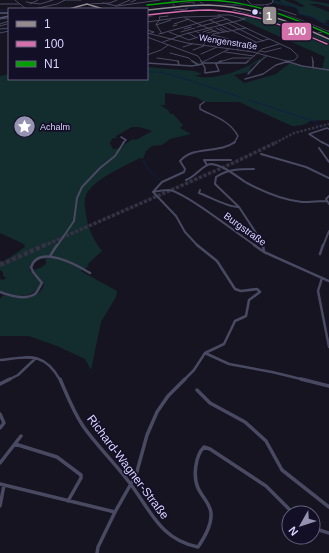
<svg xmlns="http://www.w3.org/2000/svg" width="329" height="553" font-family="Helvetica,sans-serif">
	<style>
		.green { fill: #132c2d; fill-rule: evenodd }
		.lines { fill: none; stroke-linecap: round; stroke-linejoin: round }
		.stream { stroke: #0d2144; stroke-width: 1 }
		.primary-tunnel-far2 { stroke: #333142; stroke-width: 2.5; stroke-dasharray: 2.5 1.5; stroke-linecap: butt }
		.primary-tunnel-far1 { stroke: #333142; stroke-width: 3.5; stroke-dasharray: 3.5 1.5; stroke-linecap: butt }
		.primary-tunnel { stroke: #333142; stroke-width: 4.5; stroke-dasharray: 4.5 2; stroke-linecap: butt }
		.street-far4 { stroke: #4a4962; stroke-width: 1 }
		.street-far3 { stroke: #4a4962; stroke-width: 1.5 }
		.street-far2 { stroke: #4a4962; stroke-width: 2 }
		.street-far1 { stroke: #4a4962; stroke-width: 2.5 }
		.street { stroke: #4a4962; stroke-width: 3.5 }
		.secondary { stroke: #575674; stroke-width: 1.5 }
		.bus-1-casing { stroke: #130f26; stroke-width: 3 }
		.bus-2-casing { stroke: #130f26; stroke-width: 3 }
		.bus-3-casing { stroke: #130f26; stroke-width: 3 }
		.bus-1 { stroke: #948b8d; stroke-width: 1.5 }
		.bus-2 { stroke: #d571aa; stroke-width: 1.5 }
		.bus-3 { stroke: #069e06; stroke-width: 1.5 }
		.bus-dot { fill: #d9d4ff; stroke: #130f26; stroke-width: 1.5 }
		.labels { text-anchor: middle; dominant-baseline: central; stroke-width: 3.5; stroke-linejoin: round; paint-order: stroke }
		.far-street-label { font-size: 9px; fill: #d9d4ff; stroke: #130f26 }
		.far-poi-label { font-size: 9px; fill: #d9d4ff; stroke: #130f26; text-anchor: start }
		.street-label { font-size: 10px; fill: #d9d4ff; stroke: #130f26 }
		.near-street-label { font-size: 12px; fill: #d9d4ff; stroke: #130f26 }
		.line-badge { stroke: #130f26; stroke-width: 1.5 }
		.badge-label { font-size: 11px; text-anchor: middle; font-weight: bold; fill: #fff }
	</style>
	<rect width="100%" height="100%" fill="#161421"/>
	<!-- green -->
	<path class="green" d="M274,0L281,2L280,0H284L301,7L305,6L294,0H308L329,4V7L318,4H309L329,12V20L324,21L329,22L324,23L329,27L311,17L299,14L296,8L274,3L272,2Z
		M257,13L284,22L266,16L318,33L300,27L329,40V120L310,121C306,125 298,126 292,126L239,102H204L196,97L165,93V105H160L168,110L170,114H173L183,125L180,128L191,134L170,139L162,145L152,146L146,151L143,159L140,158C125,166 92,180 86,195C84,200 85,209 86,214C88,229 93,239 102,251L87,265L89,266L81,271L117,291L116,297L101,322L91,370L85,359L57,346L29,336H0V299L3,295C17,298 39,302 44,284L33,270L40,268L46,264V259H35L30,264V271L41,283C34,299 14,298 0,291V279L3,280L6,278L3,276V272L0,270V260L3,262L25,247L24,244L0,233V76L9,74V79H147V67L195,71L202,74L195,76C213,80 233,73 248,66C253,64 255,60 263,58V55L266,57L251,66L249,72L234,75L244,83L276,74L290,63L307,68L322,69L325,57L238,18ZM132,127H139L152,131L136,140L133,139L125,144L122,148L113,149L110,143L113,138H117L116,136Z"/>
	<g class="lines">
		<!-- stream -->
		<path class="stream" d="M272,0L297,8L299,14L312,17L329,26
			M233,5L248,4
			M189,8L212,6
			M0,10L8,11
			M149,11L172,10
			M1,29L9,30
			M147,72H154
			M157,72H159
			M161,72L192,81
			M194,82L240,97
			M249,100L316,122
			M316,124L325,128
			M143,160L148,169L160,180"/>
		<!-- primary-tunnel-far2 -->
		<path class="primary-tunnel-far2" d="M275,143L294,133L329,124"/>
		<!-- primary-tunnel-far1 -->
		<path class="primary-tunnel-far1" d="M43,246L233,163L277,142"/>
		<!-- primary-tunnel -->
		<path class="primary-tunnel" d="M0,265L45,245"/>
		<!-- street-far4 -->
		<path class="street-far4" d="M15,0L26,9
			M64,0H81
			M197,0L205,5
			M247,0L259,12
			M26,2L40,4L53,0
			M131,2L136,0
			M103,3L117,6L160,0
			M181,3L193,2L196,6
			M0,4H19
			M30,4L38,0
			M88,4L110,3L117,0
			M213,5H266L272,3L273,0
			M266,5L296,15
			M116,6L130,0
			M176,8L171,1L177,0
			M34,9L57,4L65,0
			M174,10L187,9V7
			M233,10L257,16
			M256,12C279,9 306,22 327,31
			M147,14H149
			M218,15H230L245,19
			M147,17L155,15
			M185,18L219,33
			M0,19L9,18
			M210,20L256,42
			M147,22L184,17L220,16L291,49L298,56L295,60L286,62
			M227,23L263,41
			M0,24L9,21
			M174,24L189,19
			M156,25L171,20
			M0,26L7,24
			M173,26L177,25
			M197,27L228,19
			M216,28L224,32
			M220,28L228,32
			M0,29L9,28
			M184,29L191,27
			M147,30L154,32L151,33
			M169,32L189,40L204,35L195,31
			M181,32L195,28
			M203,32L212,29
			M0,33L9,31
			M147,33L187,43L253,52L290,62
			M188,33L197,38
			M207,33L215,31
			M317,33L329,31
			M159,34L220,17
			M162,34L156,24L160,20L159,17L168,16
			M213,35L229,39
			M147,37L198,56L202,62
			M208,40L238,47V50
			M163,42L185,34L245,19
			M203,45L213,34L246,28
			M147,46L149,48
			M183,47L192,44
			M193,50L204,46
			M248,51L250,44L269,39
			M260,51L265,52L281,48
			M225,52L254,56
			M170,53L189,58L193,62
			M201,54L217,47
			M147,55L161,50L168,45
			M312,57L313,62
			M157,58L178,61V62
			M203,62L229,49
			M219,62L233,58H251
			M247,62L262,49L279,44
			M259,62L267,56"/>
		<!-- street-far3 -->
		<path class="street-far3" d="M178,61L179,65
			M192,61L199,65
			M201,61L205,68V73L219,71L216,64
			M286,61L302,66L329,70
			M313,61V68
			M147,63L192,66L202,64
			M202,63H246L248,61
			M216,64L221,61
			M248,74L260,61
			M245,79L263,74L276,65L289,61
			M204,102L200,105V109C215,117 229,120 238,136L234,143
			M309,134L323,143
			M309,134L327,128L329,129
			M121,137L126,140L123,143"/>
		<!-- street-far2 -->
		<path class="street-far2" d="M322,142L329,146
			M319,148L329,162
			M261,154L306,167L329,178
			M207,165L204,160H231
			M254,169C240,169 228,169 216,177L215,184L239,207L262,242L263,246
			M186,180C196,177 203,164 211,164C224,165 237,177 247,183C264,192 283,200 302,202C311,202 319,201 327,201
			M200,190L199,193C210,197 229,208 239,207
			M153,192C158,191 164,190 169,190C185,192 239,235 256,246
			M153,192L162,182L184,172L185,169L180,161C194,145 219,154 235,142
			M153,192L176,216L185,232L198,246
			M329,196L326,199L329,204
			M57,246L74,221L77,198L82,187L100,168L115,156L124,142
			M323,246L329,231"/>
		<!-- street-far1 -->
		<path class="street-far1" d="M254,245L264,252L329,281
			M263,245L264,252
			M320,254L323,245
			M50,256L57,245
			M322,278L318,291L329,347
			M0,292C10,296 25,300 35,294C38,291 40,286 42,283L33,272L31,267C39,244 77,265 90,273
			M205,353L229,364L272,372L305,380
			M0,360C28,357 44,351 60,380
			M8,380L18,375L36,358
			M184,380L194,370L205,353L224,344L235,321L246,316L249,300L260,292L257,289L241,291L235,289L217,261L197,245"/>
		<!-- street -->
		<path class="street" d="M60,379C67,395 73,411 83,426C97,446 115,463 129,482C150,509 160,540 198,547C205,537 212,525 211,513C210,503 202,497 198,488C193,477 195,456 204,447L210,449L266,486L293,513
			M301,379L329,386
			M0,384L10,379
			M197,390L210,403L245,422L266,441L282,470L329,507
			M0,414L4,423L0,428
			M15,444L57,457L81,475V478L68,501
			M0,463L21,436
			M0,484L115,512
			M0,506L4,485
			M313,528L329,533
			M97,553L98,547L115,512L136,475L147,435L157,412L168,396L185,379"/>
		<!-- secondary -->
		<path class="secondary" d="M69,9L87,4L103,9
			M147,10C167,8 188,5 208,5C248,5 293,23 329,39
			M0,13H9
			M0,18L9,16"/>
		<defs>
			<path id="bus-1" d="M69,9L87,4L103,9
				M147,10C167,8 188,5 208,5C251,6 291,22 329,39"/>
			<path id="bus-2" d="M147,15C167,13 188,10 209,10C250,11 290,28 327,44"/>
			<path id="bus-3" d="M147,5C167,3 188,0 208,0C251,1 291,17 329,34"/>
		</defs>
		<!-- bus-1 casing -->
		<use href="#bus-1" class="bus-1-casing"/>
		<!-- bus-2 casing -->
		<use href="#bus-2" class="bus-2-casing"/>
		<!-- bus-3 casing -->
		<use href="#bus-3" class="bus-3-casing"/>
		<!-- bus-1 -->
		<use href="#bus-1" class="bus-1"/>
		<!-- bus-2 -->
		<use href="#bus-2" class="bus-2"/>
		<!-- bus-3 -->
		<use href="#bus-3" class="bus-3"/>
	</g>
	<!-- icons -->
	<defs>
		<symbol id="sight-disc" viewBox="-11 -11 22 22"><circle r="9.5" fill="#9591b1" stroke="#130f26"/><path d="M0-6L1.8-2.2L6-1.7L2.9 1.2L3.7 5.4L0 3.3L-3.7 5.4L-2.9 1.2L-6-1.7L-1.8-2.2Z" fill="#fff"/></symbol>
	</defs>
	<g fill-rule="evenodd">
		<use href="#sight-disc" x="12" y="114" width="25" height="25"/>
	</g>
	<!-- markers -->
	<circle class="bus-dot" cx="255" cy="12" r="3.5"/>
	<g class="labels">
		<!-- far-street labels -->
		<g class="far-street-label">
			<text transform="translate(228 42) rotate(9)">Wengenstraße</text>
		</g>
		<!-- far-poi labels -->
		<g class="far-poi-label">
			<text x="40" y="127">Achalm</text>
		</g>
		<!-- street labels -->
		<g class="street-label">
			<text transform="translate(245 229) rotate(36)">Burgstraße</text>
		</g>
		<!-- near-street labels -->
		<g class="near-street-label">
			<text transform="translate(128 467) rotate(53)">Richard-Wagner-Straße</text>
		</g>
	</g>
	<g class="line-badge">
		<rect x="262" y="6" width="15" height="19" rx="4" fill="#948b8d"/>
		<rect x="281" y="22" width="31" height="19" rx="4" fill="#d571aa"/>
	</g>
	<g class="badge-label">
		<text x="269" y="20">1</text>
		<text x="297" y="35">100</text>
	</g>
	<!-- legend -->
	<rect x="8" y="8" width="140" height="72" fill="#130f26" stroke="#625e7d"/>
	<rect x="16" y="21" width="20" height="6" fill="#948b8d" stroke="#625e7d"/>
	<text x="44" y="28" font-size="12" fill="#d9d4ff">1</text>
	<rect x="16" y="41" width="20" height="6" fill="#d571aa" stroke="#625e7d"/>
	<text x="44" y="48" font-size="12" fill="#d9d4ff">100</text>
	<rect x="16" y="61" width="20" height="6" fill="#069e06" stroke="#625e7d"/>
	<text x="44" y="68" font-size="12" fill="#d9d4ff">N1</text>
	<!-- north arrow -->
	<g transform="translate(301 525) rotate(231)"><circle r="19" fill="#130f26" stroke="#625e7d"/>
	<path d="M0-3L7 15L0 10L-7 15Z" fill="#9591b1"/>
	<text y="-6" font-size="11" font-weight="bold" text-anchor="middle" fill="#d9d4ff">N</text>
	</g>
</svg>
